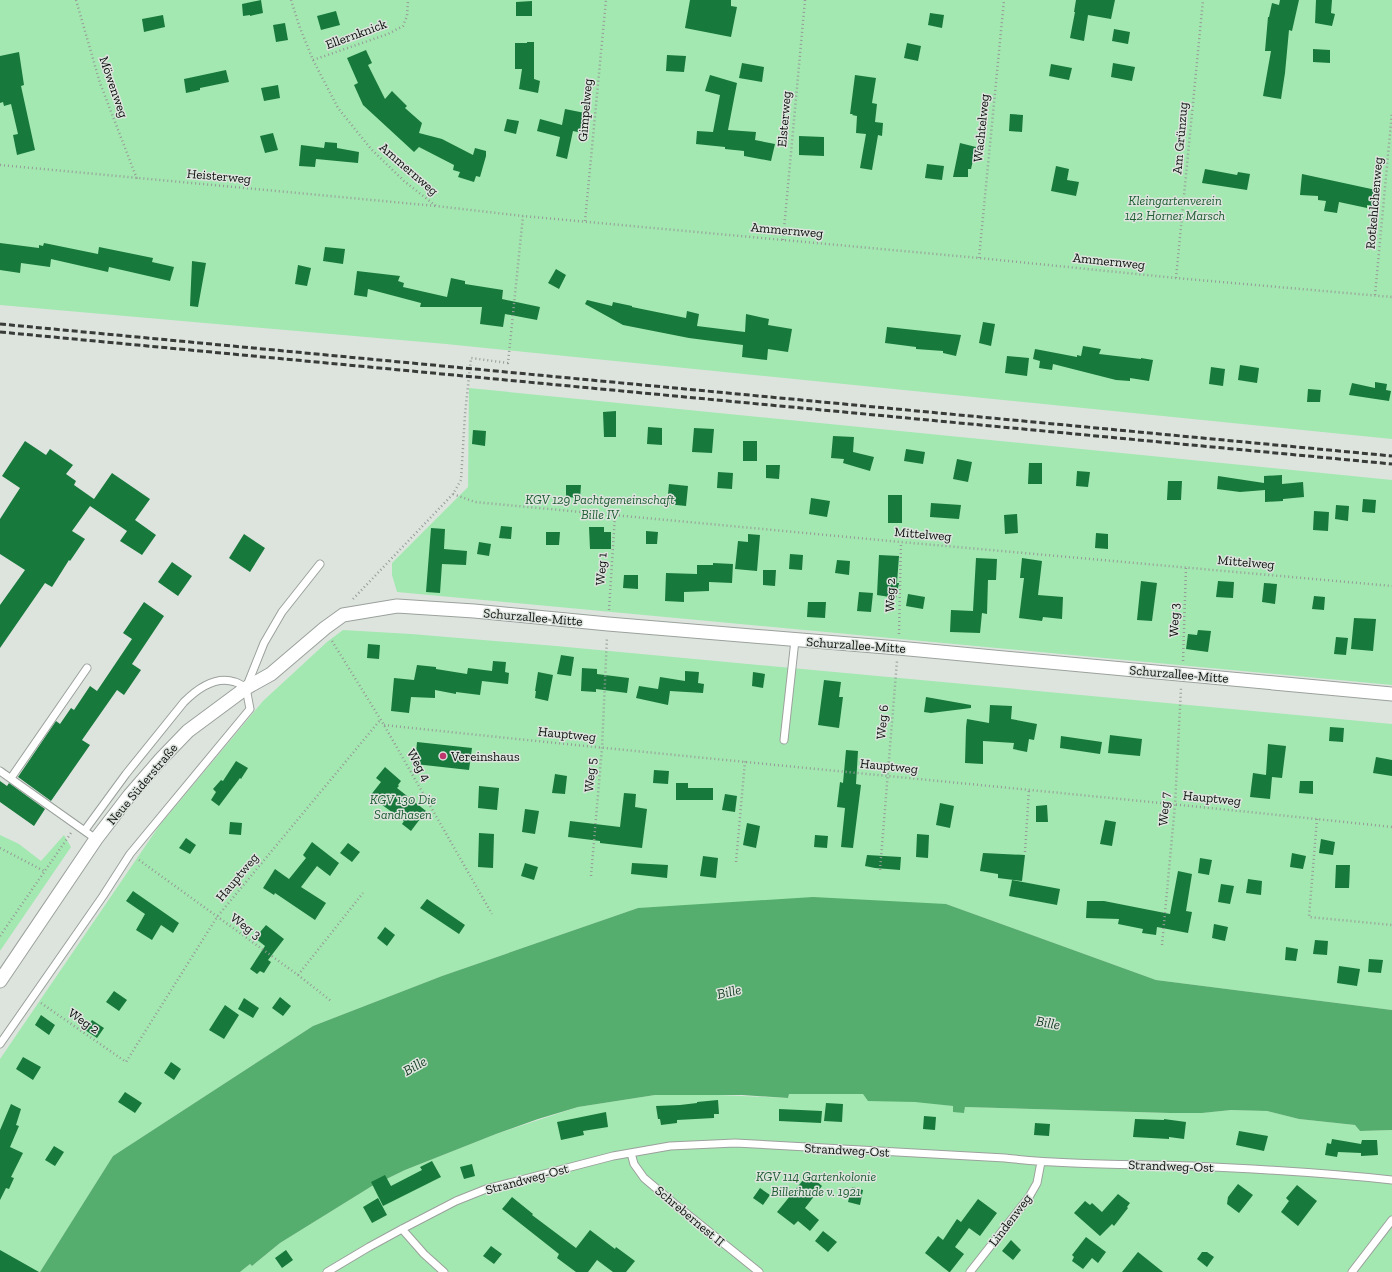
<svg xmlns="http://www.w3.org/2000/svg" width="1392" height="1272" font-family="'Zilla Slab',serif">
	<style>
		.green { fill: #a3e8b1 }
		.water { fill: #55ae6d }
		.building { fill: #18793c }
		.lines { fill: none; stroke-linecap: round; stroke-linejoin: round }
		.service-casing { stroke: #9ba19c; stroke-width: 9 }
		.minor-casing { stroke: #9ba19c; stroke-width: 15 }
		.path { stroke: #969b97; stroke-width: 2.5; stroke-dasharray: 1 3; stroke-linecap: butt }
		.service { stroke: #fff; stroke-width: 7 }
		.minor { stroke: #fff; stroke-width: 13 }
		.rail { stroke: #383b38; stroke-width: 3; stroke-dasharray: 6 3; stroke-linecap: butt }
		.poi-dot { fill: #bf356d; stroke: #dde4de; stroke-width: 1.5 }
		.labels { text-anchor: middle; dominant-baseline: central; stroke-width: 3; stroke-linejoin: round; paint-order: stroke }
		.street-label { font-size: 13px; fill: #0d0f0d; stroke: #dde4de }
		.park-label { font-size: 13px; font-style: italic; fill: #1f5d32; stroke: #dde4de }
		.poi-label { font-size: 13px; fill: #0d0f0d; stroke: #dde4de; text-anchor: start }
		.water-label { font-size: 14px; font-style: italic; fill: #193e23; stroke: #dde4de }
	</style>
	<rect width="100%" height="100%" fill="#dde4de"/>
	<!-- green -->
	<path class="green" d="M0,0H1392V439L446,344L0,305Z
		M469,388L1392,480V685L397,592L392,575V563L468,487Z
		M343,630L411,634L556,646L1392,724V1010L1156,980L946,904L638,908L442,976L313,1026L113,1156L40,1272H0V1059L159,826L263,701L327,642Z
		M0,835L19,844L41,861L64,835L71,847L0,951Z
		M696,1094L788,1098L789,1094H863L953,1106L964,1113L965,1107L1170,1113H1202L1231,1110L1267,1111L1299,1119L1355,1125L1360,1131L1392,1130V1272H240L250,1264L252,1266L280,1243L372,1186L405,1170L496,1134L578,1107L655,1095Z"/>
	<!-- water -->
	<path class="water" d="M813,897L946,904L1156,980L1392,1010V1130L1360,1131L1355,1125L1299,1119L1267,1111L1231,1110L1202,1113H1170L965,1107L964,1113L953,1112V1106L915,1102L868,1101L863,1094H789L788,1098L742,1095H655L578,1107L538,1119L496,1134L405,1170L372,1186L280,1243L252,1266L250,1264L240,1272H40L113,1156L313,1026L442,976L638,908Z"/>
	<!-- building -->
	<path class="building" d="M261,0L263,13L250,16V15L243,16L242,4Z
		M690,0H731V6L737,7L731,37L685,28Z
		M1076,0H1115L1111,19L1088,15L1084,41L1070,38L1075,12H1074Z
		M1280,0H1299L1292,31L1289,30L1285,73L1281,99L1263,96L1271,51H1265L1268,17H1269L1272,3L1279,5Z
		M1316,0H1332L1331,13L1335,14L1332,26L1315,23Z
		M532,1V16H516V2Z
		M336,11L340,25L321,30L317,16Z
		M930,13L944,15L942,28L928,25Z
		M163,15L165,27L144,32L142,19Z
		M285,23L288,40L276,42L273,25Z
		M1114,29L1130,32L1128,44L1112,41Z
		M527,42H534V79L540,81L538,93L519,89L522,69H515V43H527Z
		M907,43L921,46L918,61L904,58Z
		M1313,49L1330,50V63L1313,62Z
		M366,50L372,63L368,65L385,99L392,91L407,106L405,108L422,123L419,133L442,139L473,155L475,148L486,151V156L480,177L476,176L474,182L458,177L460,172L453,170L454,165L419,147L414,152L363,105L354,85L358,83L347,58Z
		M19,52L24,85L21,86L35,150L17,155L13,135L18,134L11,104L4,106L3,102L0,103V56Z
		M667,55L686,56L684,72L666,71Z
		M742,63L764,67L762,82L739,78Z
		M1113,63L1135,67L1132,81L1111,77Z
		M1051,64L1072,68L1069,80L1049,76Z
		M226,70L229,82L200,88V90L186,93L184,79Z
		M710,75L737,83L728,130L756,132L755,140L775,144L771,161L744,156V151L725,149V147L696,144L697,131L713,132L720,95L705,91Z
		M855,75L876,78L872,103L877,104L875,122L883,123L882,136L878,135L872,170L860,168L866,134L856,133L857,116L852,115L853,114H850Z
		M278,85L280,98L264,101L261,88Z
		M565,109L585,113L582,133L573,131L567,159L556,156L560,137L537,131L540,119L562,125Z
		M1010,114L1023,115L1022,132L1009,131Z
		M507,119L519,121L516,134L504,131Z
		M273,133L278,150L265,153L260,136Z
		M799,136L824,137V156L799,155Z
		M325,142L337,143V148L359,152L358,163L316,159L315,167L299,166L301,145L324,148Z
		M960,143L976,147L971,169H968V177H953Z
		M927,164L944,166L942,180L925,178Z
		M1056,166L1069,169L1067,180L1079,182L1076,196L1051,191Z
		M1205,169L1237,175L1238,172L1250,174L1247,190L1202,183Z
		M1302,174L1376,190L1372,206L1367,205V208L1339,202L1337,213L1324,211L1326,201L1318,200V196L1300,195Z
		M0,243L39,248V245L43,246L44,243L98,254L99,247L153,258L152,262L174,267L170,281L109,267L108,272L51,259L50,267L21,263L20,273L0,270Z
		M325,247L345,249L343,264L323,261Z
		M192,261L206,263L198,307L190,306Z
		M298,265L311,268L307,286L295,284Z
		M556,269L566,275L559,289L548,283Z
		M357,271L400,276L398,281L404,283L403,287L447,297L451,278L465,281V284L503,290L502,299L540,307L537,320L505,314L503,327L480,324L482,307H420L421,303L368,289L367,297L354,295Z
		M587,300L612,306L613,302L632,306V307L686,318L687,311L699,314L697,326L745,332L746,314L769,319L768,325L792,329L788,352L768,349L767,360L742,357L743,345L689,338L623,325L585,304Z
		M983,322L995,324L991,346L979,343Z
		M887,327L961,335L956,356L943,353V351L916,349V347L885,343Z
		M1083,346L1101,349L1099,354L1141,359V358L1153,360L1149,381L1130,378V381L1116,380L1053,364L1052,370L1039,368L1040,361L1033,359L1035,349L1077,357V355L1081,356Z
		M1007,356L1029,358L1027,376L1005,373Z
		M1240,365L1259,368L1257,383L1238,380Z
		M1211,367L1225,369L1223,386L1209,384Z
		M1375,382L1387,384L1386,390L1391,391L1389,401L1349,395L1352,383L1375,388Z
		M1308,389L1321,390L1320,402H1307Z
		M616,411V437H604L603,412Z
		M648,427L662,428V445L647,444Z
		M694,428L714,429L712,453L692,452Z
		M473,430L486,431L485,446L472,444Z
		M833,436L854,437L853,452L874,457L870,471L843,463L844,459L831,458Z
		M25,441L46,455L50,449L73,465L66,474L76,481L74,485L94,499L112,473L150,499L135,520L156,535L142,555L120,541L127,531L90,506L72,531L85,539L70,561L69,560L52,587L45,583L0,648V605L25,570L0,554V519L20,488L2,476Z
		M743,441H757V461H743Z
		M906,449L925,452L923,464L904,461Z
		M957,459L972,462L968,482L953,479Z
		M1029,463H1042V484H1028Z
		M766,465H780L779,479L766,478Z
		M1077,471L1090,472L1088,487L1076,486Z
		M718,472L733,473L732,489L717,488Z
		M1282,475V484L1303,482L1304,497L1283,499V501L1265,502V490L1240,492L1217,489L1218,476L1264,483V476Z
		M1168,481H1182L1181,500H1167Z
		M669,484L688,486L686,506L667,504Z
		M566,485H581L580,498L566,497Z
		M888,495H902V523H888Z
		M811,498L830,501L827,517L809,514Z
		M1363,499L1376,500L1375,513L1362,512Z
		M931,503L961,505L959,519L930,517Z
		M1336,505L1349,506L1348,521L1335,519Z
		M1314,511L1329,512L1328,531L1313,530Z
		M1017,514L1018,533L1005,534L1004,515Z
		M501,526L512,527L511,539L499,538Z
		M589,527H604V532H611V549H590Z
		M431,528L445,529L444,549L467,551L466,565L442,564L440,593L426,592Z
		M646,531L658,532L657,544H646Z
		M546,532H560L559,545H546Z
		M1096,533L1108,534V549L1095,548Z
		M244,534L265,548L250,572L229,558Z
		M748,534L760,535L757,571L735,569L738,541L748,542Z
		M479,542L491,544L489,556L477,554Z
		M790,554L803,555L802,570L789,569Z
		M879,555L899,556L897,583H899L896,598L877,595Z
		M976,558L997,559L996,580H988L987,614L982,613L980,633L950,632L951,610L973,611Z
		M1022,558L1042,561L1038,595L1063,597L1062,619L1043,617L1042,621L1019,618L1024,578H1020Z
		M837,560L850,561L849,575L835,573Z
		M172,562L192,576L178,596L158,582Z
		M713,563L733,564L732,583L709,582V591L684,592V602L665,601L666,573L697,574V565H713Z
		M763,570H776L775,586L763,585Z
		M624,575H638V589L623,588Z
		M1141,581L1157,583L1152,621L1137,620Z
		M1218,581L1234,582L1233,598L1216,597Z
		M1264,583L1277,584L1275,604L1262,602Z
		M859,592L873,593L871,612L857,611Z
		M908,594L925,597L923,609L906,606Z
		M1314,596L1325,597L1324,610L1312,609Z
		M144,602L164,616L132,664L141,670L124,695L117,690L82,740L90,745L51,801L18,777L56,721L60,724L71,708L74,710L90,686L97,691L132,639L123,633Z
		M808,602H826L825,618L807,617Z
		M1354,618L1376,619L1373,651L1351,649Z
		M1198,630L1211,631L1208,652L1186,649L1188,634L1197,635Z
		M1336,637L1348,638L1346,655L1334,654Z
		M368,644L380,645L379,659L367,658Z
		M561,655L574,657L571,676L557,674Z
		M493,661L506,662L505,672L509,673L508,684L482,681L480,695L456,692V694L435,690V698L411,697L409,713L391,711L394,678L414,680L417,665L436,667V669L467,674L468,668L492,671Z
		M582,668L597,669V674L629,678L627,693L596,689V692L581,691Z
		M685,671L699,672L698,683L704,684L703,693L670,691L668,705L636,698L639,686L658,689L660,677L685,681Z
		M538,672L553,675L548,701L535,698L536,691H535Z
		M753,672L765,674L763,688L752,686Z
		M824,680L841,682L839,697H843L839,728L818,725Z
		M926,697L971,705V708L931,713L924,712Z
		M990,705L1012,706L1011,719L1037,724L1034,740L1029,739L1027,752L1013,749L1014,743L983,741V764L965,763L966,727L967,719L989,723Z
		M1330,727L1344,728L1343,742L1329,741Z
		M1110,735L1142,739L1140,756L1108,753Z
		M1061,736L1102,742L1100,754L1060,748Z
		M417,742L472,748L469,770L415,764Z
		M1268,744L1286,746L1282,778L1272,777L1270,799L1250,797L1253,773L1266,775Z
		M846,750L858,751L856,784L861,785L853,848L841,847L845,808L837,807L840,782L843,783Z
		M1376,757L1392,760V776L1373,773Z
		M236,761L248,768L241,779L240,778L219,806L211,800L216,792L213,789L221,780L223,781Z
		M385,767L401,781L398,785L399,786L397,788L426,811L411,831L402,824L404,821L370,796L381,782L376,778Z
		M654,770L669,771L668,784L653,783Z
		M555,774L567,776L565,794L552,793Z
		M0,781L7,786L9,783L45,809L34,826L0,802Z
		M1300,781H1313V794L1299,793Z
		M676,783H688V788H713V800H676Z
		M479,786L499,788L497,810L478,808Z
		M624,793L636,794L635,807L647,809L642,848L600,843V841L568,837L570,821L620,827Z
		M725,794L737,796L735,812L722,810Z
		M940,803L954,806L950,828L936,825Z
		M1047,805L1048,822H1036V806Z
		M525,809L539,811L535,834L522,832Z
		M1105,820L1116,822L1112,846L1100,844Z
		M230,822L242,823L241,835L229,834Z
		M747,823L760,826L756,848L743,845Z
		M479,833L494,834L493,868L478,867Z
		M917,834L929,835L928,858L916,857Z
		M815,835L828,836L827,848L814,847Z
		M186,838L196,845L190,854L179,848Z
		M1321,839L1335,842L1333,855L1319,853Z
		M312,842L339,863L330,876L317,866L301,887L326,903L315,920L275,893L274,895L263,888L275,869L289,879L306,858L303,855Z
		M348,843L360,852L352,862L340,853Z
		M983,853L1025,855L1022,881L998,878V874L980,871Z
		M1292,853L1306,856L1303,869L1290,867Z
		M867,855L901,857L900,870L875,868L865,866Z
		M703,856L718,858L716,878L700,876Z
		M1200,858L1212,860L1209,875L1198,873Z
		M525,863L538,867L534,880L521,876Z
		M632,863L668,865L667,878L631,874Z
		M1336,865H1350L1349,888H1335Z
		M1178,871L1192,874L1186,911L1192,912L1188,933L1157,927L1156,935L1142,933L1143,929L1118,924L1119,919L1086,918L1087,901H1104L1170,914Z
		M1248,879L1262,881L1261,895L1246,893Z
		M1012,880L1060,889L1057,905L1009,896Z
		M1221,884L1234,886L1230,904L1218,902Z
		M133,891L179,923L173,933L161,925L152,940L136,930L145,914L126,901Z
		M427,899L465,925L459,934L420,908Z
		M1214,924L1228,927L1225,941L1212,938Z
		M266,925L284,939L268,960L271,962L264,973L260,971L257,974L250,969L265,946L255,938Z
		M385,927L395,935L387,946L377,938Z
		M1315,940L1328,941L1327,955L1313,954Z
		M1286,947L1298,949L1296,961L1285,960Z
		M1369,959L1383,960L1381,973L1368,972Z
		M1339,966L1360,969L1357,986L1337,983Z
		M114,991L127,1000L119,1011L106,1002Z
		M280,997L291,1006L283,1016L272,1008Z
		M244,998L259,1008L253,1018L238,1009Z
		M225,1005L239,1015L224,1039L209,1030Z
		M41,1015L55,1025L49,1035L35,1025Z
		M92,1020L104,1028L97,1038L85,1030Z
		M23,1057L41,1067L33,1080L16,1069Z
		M171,1062L181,1069L174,1080L164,1073Z
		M125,1092L142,1103L135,1113L118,1102Z
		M718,1100L719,1114H714V1118L677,1120V1123L661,1125L660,1119H658L656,1106L680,1105L697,1103V1102Z
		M826,1103L843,1104L842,1122L824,1121Z
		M11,1104L21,1109L16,1125L19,1126L10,1147L23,1153L11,1177L14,1178L9,1189L6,1188L0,1200V1130Z
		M779,1109L822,1111L821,1123L779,1121Z
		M606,1112L608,1127L583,1131L584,1135L561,1140L557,1122Z
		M924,1116L936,1117L935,1130L923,1129Z
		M1135,1119L1164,1120V1119L1186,1122L1184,1139L1169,1137V1139L1133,1137Z
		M1035,1123L1050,1124L1049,1136L1034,1135Z
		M1239,1131L1268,1136L1264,1151L1236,1145Z
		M1332,1139L1361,1144L1362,1140H1377L1378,1155L1361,1156V1153L1338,1152L1337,1157L1325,1155L1327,1143L1331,1144Z
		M54,1146L64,1152L55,1166L45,1160Z
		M432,1161L441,1177L383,1206L371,1182L385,1175L391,1186L422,1170L420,1167Z
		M472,1164L475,1176L464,1179L460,1167Z
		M808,1174L822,1186L805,1208L819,1220L810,1231L798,1221L794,1225L777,1212Z
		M1238,1184L1253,1195L1239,1213L1227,1204L1228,1197Z
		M1297,1185L1317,1201L1298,1226L1281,1212L1289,1201L1286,1198Z
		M852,1187L863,1190L860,1205L848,1202Z
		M760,1188L770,1195L763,1205L753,1198Z
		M1118,1194L1130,1203L1127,1207L1128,1208L1114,1226L1112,1224L1100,1236L1074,1213L1085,1201L1090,1205L1092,1203L1102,1212Z
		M512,1197L533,1214L532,1215L576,1248L590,1230L615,1249L616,1247L635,1261L626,1272H613L597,1260L588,1272H576L557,1258L559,1254L502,1209Z
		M378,1198L387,1215L372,1223L363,1207Z
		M978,1199L997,1213L980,1236L969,1228L955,1247L964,1254L950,1272H949L925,1253L938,1236L943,1240L957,1219L961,1222Z
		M823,1231L837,1242L828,1252L815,1241Z
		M1086,1237L1106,1252L1098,1263L1092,1258L1083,1269L1072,1261L1074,1257L1072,1255Z
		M1011,1240L1021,1250L1013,1260L1002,1251Z
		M491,1246L502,1254L494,1264L483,1256Z
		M0,1250L39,1272H0Z
		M286,1250L293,1260L282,1268L275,1258Z
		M1138,1252L1163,1272H1122Z
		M1202,1252H1207L1214,1257L1207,1267L1197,1259Z"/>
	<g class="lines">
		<defs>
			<path id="service" d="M784,740L795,640
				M0,771L96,839
				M11,778L87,668
				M85,830L126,774L184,702C197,689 215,675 235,682C239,683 243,686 246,688
				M0,1044L103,896L130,854L250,709L246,688L264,643L282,612L320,564
				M631,1153L634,1164L644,1178L676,1205L759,1272
				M402,1229L424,1254L444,1272
				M327,1272L369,1247L402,1229L456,1201L486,1189L613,1156L670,1146L735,1143L1005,1158C1067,1165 1130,1164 1192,1166C1259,1169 1326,1173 1392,1180
				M970,1272L1029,1197L1037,1183L1041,1162
				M1352,1272L1392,1220"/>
			<path id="minor" d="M0,981L96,839L129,796L161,759L188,731L246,688L271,674L325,628L343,615L397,606L474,611L608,624L898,648L1392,694"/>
		</defs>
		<!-- service casing -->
		<use href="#service" class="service-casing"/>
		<!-- minor casing -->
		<use href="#minor" class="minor-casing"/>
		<!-- path -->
		<path class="path" d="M76,0L100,83L137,179
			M291,0L300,28L313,60L338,108L371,149L404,181L436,206L523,216L979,258L1176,278L1392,297
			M313,60L388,34L403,26L407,16L408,0
			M0,165L436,206
			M585,221L606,0
			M783,240L805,0
			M979,258L1004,0
			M1176,278L1203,0
			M1375,295L1392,112
			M453,494L475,502L901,542L1392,586
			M353,599L453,494L461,480L465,414L471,358L508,363L523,216
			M609,610L615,515
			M899,634L901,542
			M332,641L384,725L492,914
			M1183,661L1186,567
			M384,725C720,761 1056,791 1392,827
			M1317,819L1309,917L1392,925
			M0,848L44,871
			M1025,852L1029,789
			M139,860L298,975L331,1001
			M736,862L745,761
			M880,870L897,661
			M591,876L602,748L607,637
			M0,936L71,833
			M1162,945L1175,805L1181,688
			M298,975L363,893
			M41,1003L126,1062L217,917L381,719"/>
		<!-- service -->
		<use href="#service" class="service"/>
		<!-- minor -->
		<use href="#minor" class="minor"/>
		<!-- rail -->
		<path class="rail" d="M0,324L1392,456
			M0,332L1392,464"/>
	</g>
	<!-- markers -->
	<circle class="poi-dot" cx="443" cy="756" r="4"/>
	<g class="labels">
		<!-- street labels -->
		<g class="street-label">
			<text transform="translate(356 34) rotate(-20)">Ellernknick</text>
			<text transform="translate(114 87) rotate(71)">Möwenweg</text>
			<text transform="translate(585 110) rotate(-85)">Gimpelweg</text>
			<text transform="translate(784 119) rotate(-85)">Elsterweg</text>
			<text transform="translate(981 128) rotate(-84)">Wachtelweg</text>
			<text transform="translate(1180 138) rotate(-85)">Am Grünzug</text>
			<text transform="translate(409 169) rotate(41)">Ammernweg</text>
			<text transform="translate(219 176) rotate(5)">Heisterweg</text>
			<text transform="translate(1374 203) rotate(-85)">Rotkehlchenweg</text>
			<text transform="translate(787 230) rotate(5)">Ammernweg</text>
			<text transform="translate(1109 261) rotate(6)">Ammernweg</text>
			<text transform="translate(923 534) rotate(5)">Mittelweg</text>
			<text transform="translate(1246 562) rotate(5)">Mittelweg</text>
			<text transform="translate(601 569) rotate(-86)">Weg 1</text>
			<text transform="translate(890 595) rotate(-88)">Weg 2</text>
			<text transform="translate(533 617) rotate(5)">Schurzallee-Mitte</text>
			<text transform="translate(1174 620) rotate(-88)">Weg 3</text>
			<text transform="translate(856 645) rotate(4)">Schurzallee-Mitte</text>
			<text transform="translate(1179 674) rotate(5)">Schurzallee-Mitte</text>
			<text transform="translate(882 722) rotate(-85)">Weg 6</text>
			<text transform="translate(567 734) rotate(6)">Hauptweg</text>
			<text transform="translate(419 765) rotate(60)">Weg 4</text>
			<text transform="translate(889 766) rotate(6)">Hauptweg</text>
			<text transform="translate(590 775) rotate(-85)">Weg 5</text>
			<text transform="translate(142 784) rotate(-50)">Neue Süderstraße</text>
			<text transform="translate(1212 798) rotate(6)">Hauptweg</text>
			<text transform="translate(1164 809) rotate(-86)">Weg 7</text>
			<text transform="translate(237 877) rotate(-50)">Hauptweg</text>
			<text transform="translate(246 926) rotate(36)">Weg 3</text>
			<text transform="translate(84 1021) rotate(34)">Weg 2</text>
			<text transform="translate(847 1150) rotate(3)">Strandweg-Ost</text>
			<text transform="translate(1171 1166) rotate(2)">Strandweg-Ost</text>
			<text transform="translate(527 1179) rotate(-15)">Strandweg-Ost</text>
			<text transform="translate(690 1216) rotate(40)">Schrebernest II</text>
			<text transform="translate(1010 1220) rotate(-53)">Lindenweg</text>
		</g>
		<!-- park labels -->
		<g class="park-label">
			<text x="1175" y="200">Kleingartenverein<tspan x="1175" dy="15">142 Horner Marsch</tspan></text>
			<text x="600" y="499">KGV 129 Pachtgemeinschaft<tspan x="600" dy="15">Bille IV</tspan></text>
			<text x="403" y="799">KGV 130 Die<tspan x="403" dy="15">Sandhasen</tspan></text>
			<text x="816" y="1176">KGV 114 Gartenkolonie<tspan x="816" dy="15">Billerhude v. 1921</tspan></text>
		</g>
		<!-- poi labels -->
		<g class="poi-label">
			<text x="451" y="756">Vereinshaus</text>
		</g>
		<!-- water labels -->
		<g class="water-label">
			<text transform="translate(729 992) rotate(-12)">Bille</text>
			<text transform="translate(1048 1023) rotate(10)">Bille</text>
			<text transform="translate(415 1066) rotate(-29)">Bille</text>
		</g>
	</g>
</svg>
